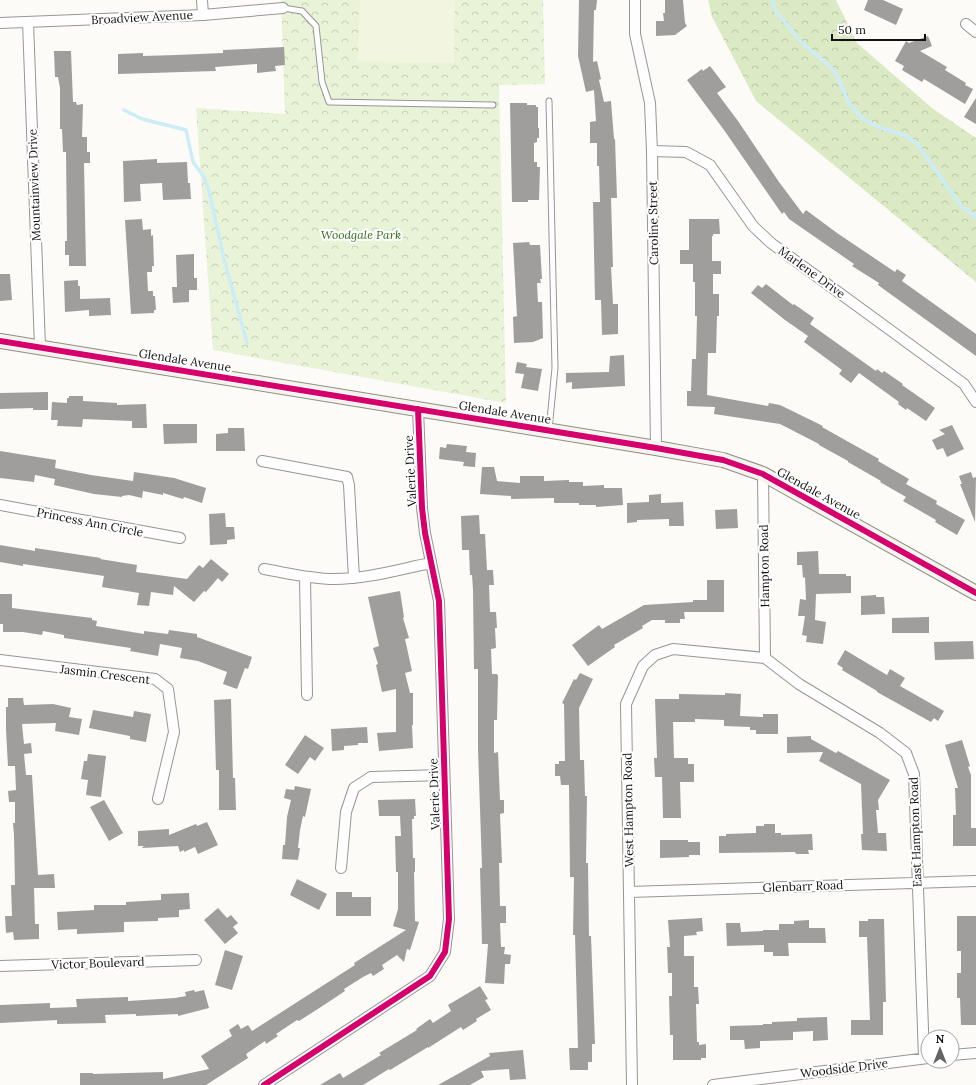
<svg xmlns="http://www.w3.org/2000/svg" width="976" height="1085" font-family="Lora,serif">
	<style>
		.forest { fill: url(#forest-crowns) }
		.park { fill: url(#park-crowns) }
		.pitch { fill: #f2f6e0 }
		.lines { fill: none; stroke-linecap: round; stroke-linejoin: round }
		.stream { stroke: #ccedf8; stroke-width: 3.5 }
		.building { fill: #a09e9c }
		.lane-casing { stroke: #979695; stroke-width: 7 }
		.street-casing { stroke: #979695; stroke-width: 12 }
		.secondary-casing { stroke: #8d8d8b; stroke-width: 16 }
		.lane { stroke: #fffefe; stroke-width: 5 }
		.street { stroke: #fffefe; stroke-width: 10 }
		.secondary { stroke: #f6f3eb; stroke-width: 14 }
		.cycleway-casing { stroke: #fff; stroke-width: 8 }
		.cycleway { stroke: #d6006c; stroke-width: 6 }
		.labels { text-anchor: middle; dominant-baseline: central; stroke-width: 4; stroke-linejoin: round; paint-order: stroke }
		.street-label { font-size: 12px; fill: #111; stroke: #fff }
		.park-label { font-size: 12px; font-style: italic; fill: #376c1e; stroke: #fff }
	</style>
	<defs>
		<pattern id="forest-crowns" width="20" height="18" patternUnits="userSpaceOnUse"><rect width="20" height="18" fill="#dbeac4"/><path d="M2 6a3 3 0 1 1 6 0M12 15a3 3 0 1 1 6 0" fill="none" stroke="#bbc8a7"/></pattern>
		<pattern id="park-crowns" width="20" height="18" patternUnits="userSpaceOnUse"><rect width="20" height="18" fill="#e9f3d7"/><path d="M2 6a3 3 0 1 1 6 0M12 15a3 3 0 1 1 6 0" fill="none" stroke="#c7cfb8"/></pattern>
	</defs>
	<rect width="100%" height="100%" fill="#fcfbf7"/>
	<!-- forest -->
	<path class="forest" d="M708,0H836L857,43L932,108L976,138V282L756,101L712,17Z"/>
	<!-- park -->
	<path class="park" d="M281,0H543L545,84L499,85L506,403L213,350L196,108L285,114Z"/>
	<!-- pitch -->
	<path class="pitch" d="M360,0H455L454,63L358,61Z"/>
	<g class="lines">
		<!-- stream -->
		<path class="stream" d="M772,0L775,10L801,42L834,70L849,103L862,118L878,127L905,135L917,144L962,207L976,217
			M124,110L142,119L186,130L193,162L204,177L209,191L224,259L247,343"/>
	</g>
	<!-- building -->
	<path class="building" d="M579,0H597L596,10H594L593,62L597,61L601,79L599,80L604,102L611,101L614,139H615L617,198H611L613,267H611L613,304H618V334L602,335L601,300H595L593,202H600L599,166H597V143H590V122L596,121L594,90L586,92L578,56Z
		M665,0H683L685,23L687,26L675,35L656,36V21H664L663,13H665Z
		M868,0H883L903,9L896,25L864,10Z
		M928,36L932,46L920,51L947,67L945,70L966,83L965,85L973,89L965,104L924,79L922,82L902,70L904,66L895,61L906,41L909,43Z
		M284,47L285,65L275,66L276,71L257,73V64L215,67L216,71L118,74V54L143,53V56L176,55L223,53V50Z
		M54,51H71L73,102H76L77,105L83,104L82,137H87V152H90V163H84L86,266H69V255H65V241H67L66,152H63L62,129H60V88L58,77H55Z
		M710,66L726,87L717,93L738,121L779,182L803,214L806,210L837,233L895,272L897,269L906,275L902,281L976,334V356L878,285L879,283L852,266L854,264L789,219L784,212L782,214L724,130L687,80L702,69L703,71Z
		M976,98V124L964,117Z
		M510,103H527V105H536V107H538V128H539V138H537V142L534,143V162H537V167H540L539,200H528V202H512Z
		M157,159V163L187,162L188,183H190L191,199L163,200L162,183L140,184L141,201L124,202L123,161Z
		M142,219L143,230L151,229V236L153,235L154,266H152V272H147L148,291H153V296H155L156,310H154V313L131,314L125,220Z
		M689,219H719L720,234H713V236H712V261H721V274H713V294H719V316H717L716,353H708L707,395L768,406L769,403L780,405L823,426L822,427L879,459L878,461L909,479L906,484L937,501L936,504L965,520L957,535L935,522L936,520L903,501L906,497L880,482L881,481L848,462V461L819,445V444L780,424L714,414L715,407L687,406V391H691L692,359H696L697,316H695V282H693V264H680V250H689Z
		M529,242L530,245H540L542,279H540L541,283H537L538,302H542L543,338L533,342L514,343L513,317L517,316L513,243Z
		M194,254V278H197V290H189V302L173,303L172,287H177L176,255Z
		M0,274H10L12,300L0,301Z
		M78,280V286H80V299L110,298L111,315L89,316V310L65,312L64,281Z
		M766,284L793,305L794,304L814,318L810,324L876,371L877,369L882,373L884,371L903,384L902,385L935,408L926,421L907,408L906,410L898,404L899,402L859,373L851,383L839,374L842,370L804,342L808,336L785,320L751,293L758,285L762,288Z
		M624,355L625,386L572,389V382L566,383V373L609,372L610,356Z
		M517,362L527,364L526,367L542,369L538,391L521,388L524,374L515,373Z
		M48,392V410H33V408L0,409V393Z
		M69,396H83V401L117,403V405L146,404L147,428H132V421L83,419L82,427L57,426L58,420H51L52,402L67,403V398H69Z
		M163,424H197V443L164,444Z
		M952,425L964,449L947,457L943,448L937,450L932,440L945,434L939,430Z
		M228,428H244L245,451H216V434L228,433Z
		M447,444L467,446L466,452L476,453L475,467L463,466L464,462L439,459L440,447L446,448Z
		M0,451L56,460L55,468L91,475L133,481L134,472L174,478L206,488L202,503L184,497L183,499L163,493V495L143,491L142,498L129,495L122,496V497L94,494L54,485L55,479L35,475L34,482L0,478Z
		M482,467H494L497,481L520,483V476H544V481L569,480V482H583V486L604,485V488H622L623,505L596,507V505H579V503H554V498L511,499V496L480,494Z
		M971,472L973,478L976,477L975,522L960,484H962L959,476Z
		M661,494V503L683,502L684,526H669V519L637,520V522L627,523V503L649,502V495Z
		M737,509L738,528L716,529L715,510Z
		M225,513L226,527H234L235,539L227,540V544L210,545L209,514Z
		M479,515L480,534H485L487,570H493L494,585H489L490,612H496L497,628H495L496,648L491,649L492,674H497L498,676L497,720H494V753L498,752L500,800H504V813L500,814L502,863H499L500,906H506V923H500L501,947H505L504,954L511,955L510,964H505L504,984L485,983L488,944H482L480,868H482L478,749V669H474L473,590L472,575H470L469,550H462L461,516Z
		M0,545L35,551V548L101,558L100,559L137,565L136,572L187,579L199,565L203,568L211,559L229,574L222,582L218,578L206,592L204,591L194,602L174,586L173,595L151,592L149,606L137,605L139,593L102,587L104,576L23,564V566L0,562Z
		M818,551L819,574H846V576H851V593L816,594L815,620L826,622L823,644L806,642L807,636L802,635L805,616H798L800,599L806,600L805,577L803,578L802,565H797V552Z
		M707,580H724V612H684L685,619H680V623H665V620H652L642,626L643,628L614,645L615,647L588,666L572,645L599,625L602,629L644,605L693,602V600H707Z
		M400,591L404,617L403,618L409,638L405,639L412,671L405,673L410,693H413V725H412L413,748L379,751L377,733L396,732V689L382,692L376,665L378,664L373,648L379,646L368,597Z
		M0,594H12V608L92,618V620L97,621L96,626L144,634V631L168,634L169,630L197,634V637L252,657L248,669L245,668L237,689L223,684L227,672L198,661L180,658L182,648L160,644L158,656L130,651L131,648L64,638V635L43,631L42,635L23,632H3V624H0Z
		M876,595V597H884L885,614L861,615V596Z
		M929,617V633H892V618Z
		M973,641L974,659L935,660L934,642Z
		M845,650L887,675L890,669L905,678L900,686L944,711L938,721L934,718L931,722L877,692V691L842,670L843,668L837,664Z
		M580,673L593,679L579,708L580,760H584L585,796H587L586,863H588L589,936H591L595,1044H592V1062H588V1070H570L569,1048H578L575,935H573L574,877H570L569,785H561L560,776H555V764H559V761H565L564,704L562,703L574,679L576,680Z
		M725,693L741,694L740,716L763,717V714H778V734H756V730H750V727L724,726V720L695,719V722H673L674,758H688V764H694V782H680L681,818H663L662,777H655L654,758H657L655,699H679V694L725,695Z
		M8,698H23L24,705L53,704L71,708L69,717L82,719L79,735L55,731L56,723L22,724L24,744L31,743L32,753L24,754L26,775H32L38,875L54,874L55,888H34L35,924H39V939L14,940L13,932L6,933L5,916H12L11,885H15L14,835L13,823H15V802H9L8,791L16,790L15,766H8L6,730V707H8Z
		M231,699L233,778H235L236,810H219V770H216L214,700Z
		M93,710L133,717L134,711L151,714L146,742L130,739V736L89,728Z
		M367,727L368,743H358V745L344,746V750L332,751L331,729Z
		M305,735L324,748L315,761L310,757L298,774L285,765Z
		M811,736V739L836,753L838,751L890,780L878,800L879,810H876L878,833H886L887,851L862,850L861,834H863L861,784L819,761L823,752L787,753V737Z
		M962,740L970,766L968,767L971,775V828H976V846H953V815H956L955,788H958L945,745Z
		M88,754L106,756L101,797L86,795L88,780L81,779L84,761H87Z
		M295,786L311,789L305,817L303,816L300,830L298,848H300L298,860L282,859L283,845H285L287,817L291,800L284,798L286,789L294,790Z
		M415,799L416,816H414V819H412L413,858H415V872H414L415,921L419,922L410,950L407,949L404,962L397,955L382,965L384,969L373,976L371,973L363,977L344,989L345,991L324,1005L299,1021L297,1020L276,1034L278,1036L266,1044L265,1041L246,1054L248,1058L206,1085H80V1073H93V1074L163,1072V1079L209,1069L201,1056L232,1036L229,1030L238,1024L241,1029L248,1025L252,1031L355,965L354,963L406,930L393,926L398,909V872H396L395,836H401L400,816H379L378,800Z
		M104,800L123,833L109,841L90,807Z
		M207,822L218,845L198,854L195,847L184,852V850L180,852L178,846L143,848L142,847L145,846H138V831L169,829V835L196,824L197,826Z
		M764,824H775V833H781V835L812,834L813,850H808L809,854H796L795,852L719,853V836H726V834L756,833V826H764Z
		M660,840H688V842H700V855H689V857L660,858Z
		M297,879L327,894L319,910L290,895Z
		M336,892H352V897H371V916H336Z
		M189,893L190,909L179,910V917L158,918V921L124,922V932L77,934V929L58,930L57,912L94,910V905H126V902L161,900V894Z
		M218,908L227,918L231,915L238,923L233,927L238,933L225,944L204,920Z
		M957,916H976V1025H961L960,998H957V973H961V951H957Z
		M702,918L703,931L696,932L697,935L684,936V956H694V987H698L699,1004H696L697,1042H699V1045L706,1044V1058H701V1060H673V1035H670L669,996H672V973H668L667,947H670L668,920Z
		M868,919H884L886,1002H883V1035H851V1020H870L867,937H859V921H868Z
		M809,920V928H825L826,943H788L789,956H773V952H764V945L727,946L726,923H740L741,932L763,931V930H779V924H794V921Z
		M225,950L243,956L232,990L215,985Z
		M480,986L488,999L485,1000L491,1010L476,1019L477,1021L463,1030L461,1027L428,1048V1047L390,1070L389,1069L363,1085H320L340,1073L343,1078L381,1055L379,1053L417,1030L416,1029L430,1019L433,1023L451,1011L448,1005Z
		M194,990L195,992L204,990L209,1008L178,1016V1014L136,1016V1014L105,1015L106,1023L57,1024V1020L0,1023V1005L50,1003V1008L77,1007L76,999L128,997V1001L175,998L186,996L185,992Z
		M827,1017L828,1040L813,1041V1031L793,1032V1040L760,1041V1048L745,1049L744,1040H730V1026L763,1025V1024H772V1022L797,1021V1018Z
		M523,1050L526,1079L510,1080L509,1069L481,1071L484,1077L470,1085H438L490,1056L489,1053Z"/>
	<g class="lines">
		<defs>
			<path id="lane" d="M283,8L302,11L316,26L322,82L329,102L493,105
				M549,101L555,368L549,430"/>
			<path id="street" d="M202,0L203,15
				M635,0V34L650,103L652,151L656,448
				M28,22L40,347
				M0,23L203,15L283,8
				M966,24L976,32
				M652,151L686,152L710,165L753,226L771,243L964,384L976,402
				M262,461L347,477L349,485L354,578
				M763,474L765,658
				M0,505L180,538
				M264,569C287,573 311,579 334,579C367,579 400,569 431,563
				M305,577L307,695
				M765,658L799,684L880,733L906,753L914,774L924,1058
				M0,660L155,679L168,689L174,732L158,799
				M341,868L346,812L354,788L371,777L444,775
				M629,892L976,881
				M0,966L196,960
				M952,1055L976,1053
				M264,1085L430,976L445,952L449,919L439,601L425,533L422,508L418,409
				M632,1085L626,704L643,666L655,655L673,649L765,658
				M713,1085L928,1058"/>
			<path id="secondary" d="M0,341L656,448L723,460L763,474L976,593"/>
		</defs>
		<!-- lane casing -->
		<use href="#lane" class="lane-casing"/>
		<!-- street casing -->
		<use href="#street" class="street-casing"/>
		<!-- secondary casing -->
		<use href="#secondary" class="secondary-casing"/>
		<!-- lane -->
		<use href="#lane" class="lane"/>
		<!-- street -->
		<use href="#street" class="street"/>
		<!-- secondary -->
		<use href="#secondary" class="secondary"/>
		<defs>
			<path id="cycleway" d="M0,341L656,448L723,460L763,474L976,593
				M264,1085L430,976L445,952L449,919L439,601L425,533L422,508L418,409"/>
		</defs>
		<!-- cycleway casing -->
		<use href="#cycleway" class="cycleway-casing"/>
		<!-- cycleway -->
		<use href="#cycleway" class="cycleway"/>
	</g>
	<g class="labels">
		<!-- street labels -->
		<g class="street-label">
			<text transform="translate(142 17) rotate(-3)">Broadview Avenue</text>
			<text transform="translate(34 185) rotate(-92)">Mountainview Drive</text>
			<text transform="translate(653 223) rotate(-91)">Caroline Street</text>
			<text transform="translate(812 272) rotate(36)">Marlene Drive</text>
			<text transform="translate(185 360) rotate(9)">Glendale Avenue</text>
			<text transform="translate(505 412) rotate(9)">Glendale Avenue</text>
			<text transform="translate(410 471) rotate(-93)">Valerie Drive</text>
			<text transform="translate(819 493) rotate(29)">Glendale Avenue</text>
			<text transform="translate(90 522) rotate(11)">Princess Ann Circle</text>
			<text transform="translate(764 566) rotate(-91)">Hampton Road</text>
			<text transform="translate(105 674) rotate(7)">Jasmin Crescent</text>
			<text transform="translate(434 794) rotate(-92)">Valerie Drive</text>
			<text transform="translate(628 810) rotate(-91)">West Hampton Road</text>
			<text transform="translate(915 832) rotate(-92)">East Hampton Road</text>
			<text transform="translate(803 886) rotate(-2)">Glenbarr Road</text>
			<text transform="translate(98 963) rotate(-2)">Victor Boulevard</text>
			<text transform="translate(844 1068) rotate(-7)">Woodside Drive</text>
		</g>
		<!-- park labels -->
		<g class="park-label">
			<text x="361" y="234">Woodgale Park</text>
		</g>
	</g>
	<!-- north arrow -->
	<g transform="translate(940 1049)"><circle r="19" fill="#ffffff" stroke="#a0a0a0"/>
	<path d="M0-3L7 15L0 10L-7 15Z" fill="#636362"/>
	<text y="-6" font-size="11" font-weight="bold" text-anchor="middle" fill="#111111">N</text>
	</g>
	<!-- scale -->
	<path d="M832 34v6h93v-6" fill="none" stroke="#111111" stroke-width="2"/>
	<text x="838" y="34" font-size="12" fill="#111111" stroke="#ffffff" stroke-width="3" paint-order="stroke">50 m</text>
</svg>
